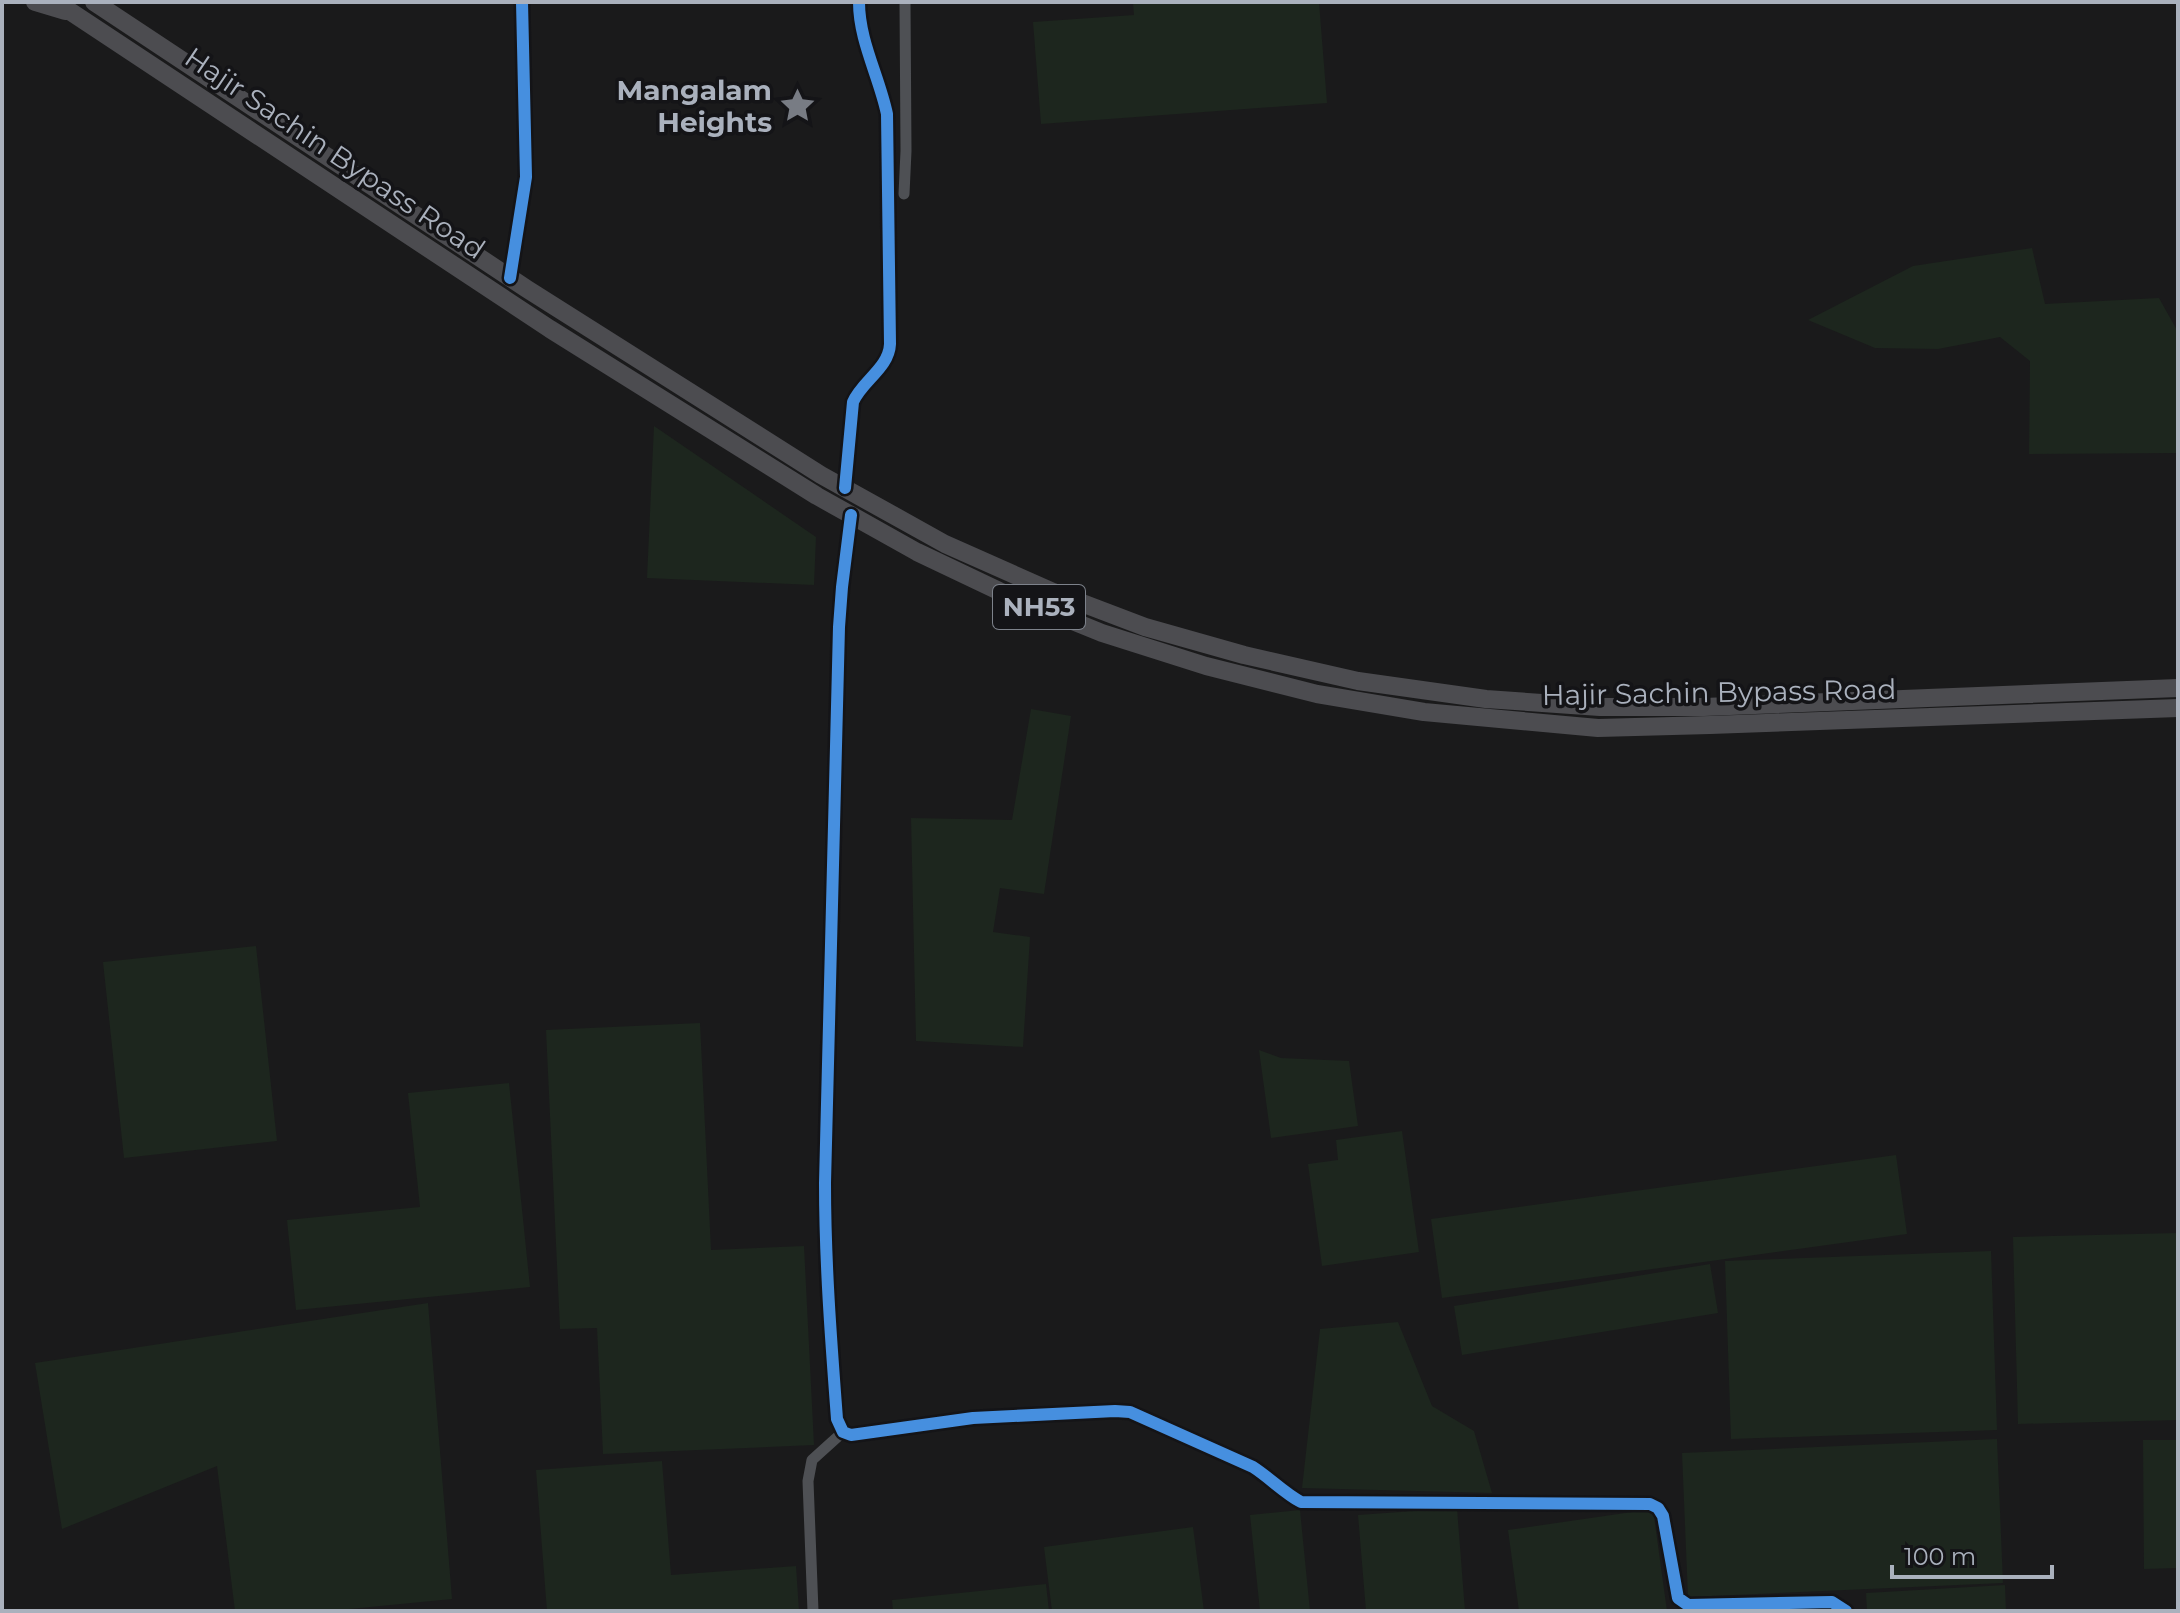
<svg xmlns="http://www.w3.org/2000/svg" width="2180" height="1613" font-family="Montserrat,sans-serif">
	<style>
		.green { fill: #1d261e }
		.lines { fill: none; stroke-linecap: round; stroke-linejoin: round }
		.minor { stroke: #4e5054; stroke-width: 11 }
		.trunk { stroke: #4c4c50; stroke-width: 18 }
		.cycleway-casing { stroke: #141417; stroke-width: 17 }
		.cycleway { stroke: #468fdf; stroke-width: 12 }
		.labels { text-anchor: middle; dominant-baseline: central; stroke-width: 7; stroke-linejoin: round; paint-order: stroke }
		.shield { fill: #141417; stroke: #7d828b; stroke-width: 2 }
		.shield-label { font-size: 26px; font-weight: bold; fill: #aab1bd }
		.poi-label { font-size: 28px; font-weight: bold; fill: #aab1bd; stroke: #141417; text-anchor: end }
		.street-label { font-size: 28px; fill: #aab1bd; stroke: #141417 }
	</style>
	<rect width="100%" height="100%" fill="#1a1a1b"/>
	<!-- green -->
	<path class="green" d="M1133,2H1319L1327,103L1041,124L1033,22L1134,15Z
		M2032,248L2045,304L2159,298L2178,332V453L2029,454L2030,361L2000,337L1938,349L1875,348L1808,320L1913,266Z
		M654,426L816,537L814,585L647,578Z
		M1031,709L1071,716L1044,894L1000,888L993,932L1030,937L1023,1047L916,1041L911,818L1012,820Z
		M256,946L277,1141L124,1158L103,962Z
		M700,1023L711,1250L804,1246L814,1445L603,1454L597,1328L560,1329L546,1030Z
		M1259,1050L1281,1058L1349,1061L1358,1126L1271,1138Z
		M509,1083L530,1287L296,1310L287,1220L420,1207L408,1093Z
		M1402,1131L1419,1252L1322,1266L1308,1164L1338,1160L1336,1140Z
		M1896,1155L1907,1234L1442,1298L1431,1219Z
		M2178,1233V1420L2018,1424L2013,1237Z
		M1991,1251L1997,1430L1731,1439L1725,1261Z
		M1710,1264L1718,1313L1462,1355L1454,1306Z
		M428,1303L452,1599L329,1611H235L217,1466L62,1529L35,1363Z
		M1398,1322L1432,1406L1474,1431L1492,1493L1302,1488L1320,1329Z
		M1997,1439L2003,1583L1688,1597L1682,1453Z
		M2143,1440H2178V1568L2144,1569Z
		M662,1461L671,1575L796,1566L799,1611H547L536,1470Z
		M1457,1508L1465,1611H1366L1358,1515Z
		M1653,1509L1667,1611H1519L1508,1530Z
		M1300,1510L1310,1611H1260L1250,1515Z
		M1193,1527L1204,1611H1052L1044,1547Z
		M1046,1584L1049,1611H893L892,1600Z
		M2005,1585L2006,1611H1867L1866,1593Z"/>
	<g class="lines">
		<!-- minor -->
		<path class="minor" d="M904,194L906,151L905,2
			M510,278L526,177L522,2
			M845,488L853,402C862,381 889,368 890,344L887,114C879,76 859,41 859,2
			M851,515L842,587L839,627L825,1183C825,1262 831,1340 837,1419L843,1432L851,1435L973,1418L1115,1411L1130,1412L1253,1467C1270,1478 1284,1493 1301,1502L1650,1504L1658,1508L1663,1516L1678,1598L1688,1605L1832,1602L1846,1611
			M813,1611L808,1481L812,1460L843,1432"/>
		<!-- trunk -->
		<path class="trunk" d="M35,2L65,11
			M56,2L550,329L817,496L917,552L999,591L1102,633L1206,666L1317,694L1424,712L1598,728L1710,725L2178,708
			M94,2L527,289L821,475L945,544L1053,592L1145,627L1244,655L1358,681L1486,699L1600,707H1704L2178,688"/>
		<defs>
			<path id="cycleway" d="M510,278L526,177L522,2
				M845,488L853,402C862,381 889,368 890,344L887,114C879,76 859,41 859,2
				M851,515L842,587L839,627L825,1183C825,1262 831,1340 837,1419L843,1432L851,1435L973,1418L1115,1411L1130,1412L1253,1467C1270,1478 1284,1493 1301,1502L1650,1504L1658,1508L1663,1516L1678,1598L1688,1605L1832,1602L1846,1611"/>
		</defs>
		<!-- cycleway casing -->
		<use href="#cycleway" class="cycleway-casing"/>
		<!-- cycleway -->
		<use href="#cycleway" class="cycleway"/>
	</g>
	<!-- icons -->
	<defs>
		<symbol id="sight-bare" viewBox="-9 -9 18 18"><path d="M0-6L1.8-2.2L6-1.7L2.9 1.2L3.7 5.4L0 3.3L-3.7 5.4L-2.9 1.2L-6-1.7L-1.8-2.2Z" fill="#787c84" stroke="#141417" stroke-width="2.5" paint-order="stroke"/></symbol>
	</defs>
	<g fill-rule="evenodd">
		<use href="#sight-bare" x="772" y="80" width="51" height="51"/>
	</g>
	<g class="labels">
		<!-- shield labels -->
		<rect class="shield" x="993" y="585" width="92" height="44" rx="6"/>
		<g class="shield-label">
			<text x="1039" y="607">NH53</text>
		</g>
		<!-- poi labels -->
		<g class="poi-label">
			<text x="772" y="90">Mangalam<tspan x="772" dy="32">Heights</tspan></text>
		</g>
		<!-- street labels -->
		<g class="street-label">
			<text transform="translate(335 153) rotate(34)">Hajir Sachin Bypass Road</text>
			<text transform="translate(1719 692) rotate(-1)">Hajir Sachin Bypass Road</text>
		</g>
	</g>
	<!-- border -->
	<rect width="2180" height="1613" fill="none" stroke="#aab1bd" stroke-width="8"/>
	<!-- scale -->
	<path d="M1892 1565v12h160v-12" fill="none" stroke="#aab1bd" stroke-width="4"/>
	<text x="1904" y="1565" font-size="24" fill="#aab1bd" stroke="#141417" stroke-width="6" paint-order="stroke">100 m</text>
</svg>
